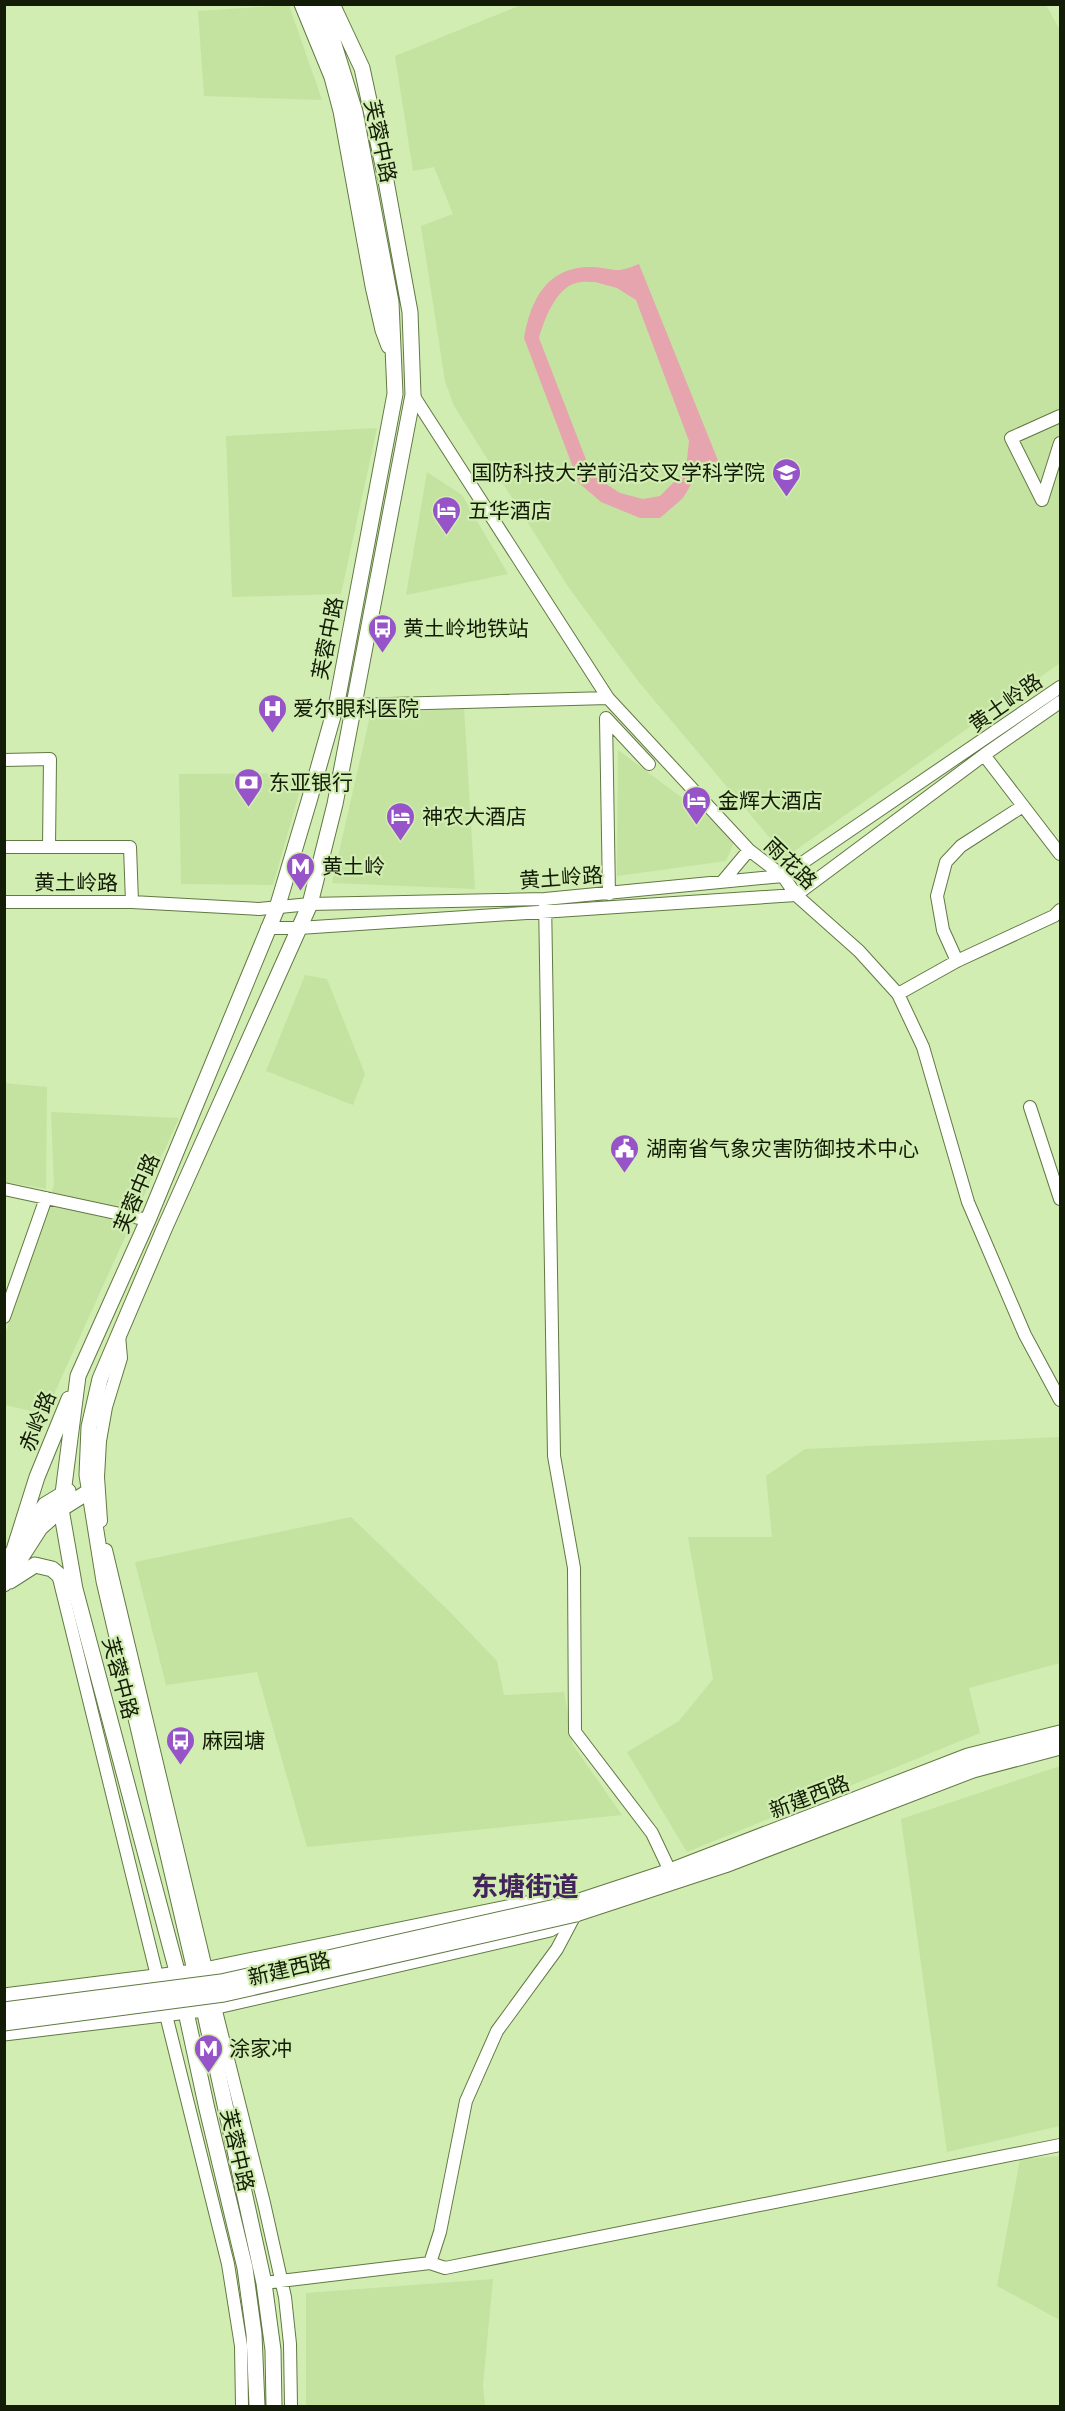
<svg xmlns="http://www.w3.org/2000/svg" width="1065" height="2411" font-family="'Golos Text','Noto Sans SC',sans-serif">
	<style>
		.built { fill: #c4e3a0 }
		.green { fill: #e6a4af; fill-rule: evenodd }
		.lines { fill: none; stroke-linecap: round; stroke-linejoin: round }
		.minor-casing { stroke: #617942; stroke-width: 14 }
		.major-casing { stroke: #617942; stroke-width: 17 }
		.minor { stroke: #fff; stroke-width: 12 }
		.major { stroke: #fff; stroke-width: 15 }
		.major-bridge-casing { stroke: #617942; stroke-width: 17; stroke-linecap: butt }
		.major-bridge { stroke: #fff; stroke-width: 15 }
		.labels { text-anchor: middle; dominant-baseline: central; stroke-width: 4.5; stroke-linejoin: round; paint-order: stroke }
		.street-label { font-size: 21px; fill: #131c06; stroke: #d1edb1 }
		.poi-label { font-size: 21px; fill: #131c06; stroke: #d1edb1; text-anchor: start }
		.district-label { font-size: 27px; font-weight: bold; fill: #43235b; stroke: #d1edb1 }
	</style>
	<rect width="100%" height="100%" fill="#d1edb1"/>
	<!-- built -->
	<path class="built" d="M289,5L322,100L204,96L198,11Z
		M521,5H1046L1060,30V663L786,857L638,681L569,588L454,406L445,381L421,226L453,214L434,167L413,171L395,56Z
		M377,428L341,594L232,597L226,436Z
		M427,472L462,495L508,574L406,595Z
		M464,707L475,889L332,883L370,716Z
		M618,750L736,838L726,861L617,876Z
		M305,773L273,885L181,884L179,774Z
		M305,975L327,979L365,1074L353,1105L266,1071Z
		M4,1083L47,1087L46,1189L5,1182Z
		M51,1112L179,1118L45,1414L5,1405V1335L54,1185Z
		M1060,1437V1663L969,1688L980,1733L687,1852L627,1752L679,1721L713,1679L688,1537H772L766,1476L805,1449Z
		M351,1517L450,1612L497,1661L504,1695L564,1692L573,1745L622,1815L307,1847L257,1672L166,1685L135,1562Z
		M1060,1766V2126L947,2152L901,1819Z
		M1060,2156V2323L1058,2319L997,2286L1020,2159Z
		M493,2279L483,2385L485,2406H306V2293Z"/>
	<!-- green -->
	<path class="green" d="M639,264L719,463L701,468L683,498L660,518H640L601,502L579,483L524,338C531,298 548,265 594,267C618,269 614,274 639,264ZM595,282L617,288L636,300L689,441L687,459L679,477L660,496L643,499L620,493L592,475L539,338C544,320 556,288 576,283C582,281 589,282 595,282Z"/>
	<g class="lines">
		<defs>
			<path id="minor" d="M413,395L608,698L749,850L783,876L796,895L859,951L898,994L923,1047L968,1202L1025,1335L1060,1400
				M1042,500L1011,438L1060,416
				M1042,500L1060,443
				M354,705L608,698
				M984,755L1060,854
				M4,760L50,759L49,847
				M4,847H130L132,902
				M723,881L749,850
				M609,894L606,718L649,764
				M545,899L554,1456L574,1568L575,1732L652,1833L670,1871
				M4,902H132L259,909L310,904L545,899L783,876L1060,687
				M267,928H299L796,895L984,755L1060,702
				M957,961L943,930L937,896L946,862L961,846L1023,806
				M898,994L957,961L1054,916L1060,910
				M1030,1107L1060,1199
				M4,1189L148,1220
				M4,1317L46,1198
				M101,1521L98,1477L100,1441L106,1407L121,1358L119,1335
				M106,1550L208,1977
				M58,1574L159,1984
				M213,1999L264,2203L285,2297L290,2344L291,2406
				M164,2007L228,2264L241,2346L242,2406
				M430,2263L445,2268L1060,2145
				M264,2283L430,2263L440,2232L466,2101L497,2031L557,1949L576,1913"/>
			<path id="major" d="M302,4L332,77L341,111L373,286L383,330L389,346
				M14,1550L37,1477L69,1399
				M4,1565L45,1505L68,1491
				M10,1581L35,1565L52,1569L75,1589
				M4,1584L40,1528L61,1509L88,1492
				M4,1996L195,1972L541,1901L573,1903L670,1871L968,1756L1060,1733
				M4,2033L204,2009L550,1929L576,1914L725,1865L973,1770L1060,1747
				M257,2406L254,2334L245,2268L207,2109L178,1975L75,1589L61,1509L78,1376L148,1220L277,908L309,801L337,702L395,394L391,302L355,112L332,38L317,4
				M274,2406L273,2350L264,2283L204,2009L104,1581L87,1475L89,1427L100,1379L165,1227L310,904L335,804L413,395L410,312L384,170L362,68L332,4"/>
		</defs>
		<!-- minor casing -->
		<use href="#minor" class="minor-casing"/>
		<!-- major casing -->
		<use href="#major" class="major-casing"/>
		<!-- minor -->
		<use href="#minor" class="minor"/>
		<!-- major -->
		<use href="#major" class="major"/>
		<defs>
			<path id="major-bridge" d="M4,2010L221,1982L573,1903
				M4,2023L224,1994L576,1914"/>
		</defs>
		<!-- major-bridge casing -->
		<use href="#major-bridge" class="major-bridge-casing"/>
		<!-- major-bridge -->
		<use href="#major-bridge" class="major-bridge"/>
	</g>
	<!-- icons -->
	<defs>
		<symbol id="university-pin" viewBox="-11 -11 22 30"><path d="M0 17L-7.5 6A9.5 9.5 0 1 1 7.5 6Z" fill="#9753c8" stroke="#d1edb1"/><path d="M0-5L7-2L0 1L-7-2ZM-4 1L0 2.5L4 1V4Q0 6-4 4Z" fill="#fff"/></symbol>
		<symbol id="hotel-pin" viewBox="-11 -11 22 30"><path d="M0 17L-7.5 6A9.5 9.5 0 1 1 7.5 6Z" fill="#9753c8" stroke="#d1edb1"/><path d="M-6-4.5h1.5V1H6V5H4.5V3h-9V5H-6ZM-4 0a1.8 1.8 0 1 1 3.6 0ZM.5 0V-2.5h3Q6-2.5 6 0Z" fill="#fff"/></symbol>
		<symbol id="bus-pin" viewBox="-11 -11 22 30"><path d="M0 17L-7.5 6A9.5 9.5 0 1 1 7.5 6Z" fill="#9753c8" stroke="#d1edb1"/><path d="M-5-6H5V4H4V6H2V4H-2V6H-4V4H-5ZM-3.5-4V0h7V-4ZM-3.5 1.2v1.5H-2V1.2ZM2 1.2v1.5H3.5V1.2Z" fill="#fff"/></symbol>
		<symbol id="hospital-pin" viewBox="-11 -11 22 30"><path d="M0 17L-7.5 6A9.5 9.5 0 1 1 7.5 6Z" fill="#9753c8" stroke="#d1edb1"/><path d="M-5-5h3v3.5h4V-5h3V5h-3V1.5h-4V5h-3Z" fill="#fff"/></symbol>
		<symbol id="bank-pin" viewBox="-11 -11 22 30"><path d="M0 17L-7.5 6A9.5 9.5 0 1 1 7.5 6Z" fill="#9753c8" stroke="#d1edb1"/><path d="M-6-4H6V4H-6ZM0-2.3a2.3 2.3 0 1 0 0 4.6a2.3 2.3 0 1 0 0-4.6Z" fill="#fff"/></symbol>
		<symbol id="metro-pin" viewBox="-11 -11 22 30"><path d="M0 17L-7.5 6A9.5 9.5 0 1 1 7.5 6Z" fill="#9753c8" stroke="#d1edb1"/><path d="M-5.5 5V-5H-3L0 0L3-5H5.5V5H3V-.5L0 4L-3-.5V5Z" fill="#fff"/></symbol>
		<symbol id="civic-pin" viewBox="-11 -11 22 30"><path d="M0 17L-7.5 6A9.5 9.5 0 1 1 7.5 6Z" fill="#9753c8" stroke="#d1edb1"/><path d="M-.6-6.5H3V-4.5H.6V-3L4-1V1h2V6H-6V1h2V-1L-.6-3ZM-1.2 2.5V6h2.4V2.5Z" fill="#fff"/></symbol>
	</defs>
	<g fill-rule="evenodd">
		<use href="#university-pin" x="770" y="456" width="33" height="45"/>
		<use href="#hotel-pin" x="430" y="494" width="33" height="45"/>
		<use href="#bus-pin" x="366" y="612" width="33" height="45"/>
		<use href="#hospital-pin" x="256" y="692" width="33" height="45"/>
		<use href="#bank-pin" x="232" y="766" width="33" height="45"/>
		<use href="#hotel-pin" x="680" y="784" width="33" height="45"/>
		<use href="#hotel-pin" x="384" y="800" width="33" height="45"/>
		<use href="#metro-pin" x="284" y="850" width="33" height="45"/>
		<use href="#civic-pin" x="608" y="1132" width="33" height="45"/>
		<use href="#bus-pin" x="164" y="1724" width="33" height="45"/>
		<use href="#metro-pin" x="192" y="2032" width="33" height="45"/>
	</g>
	<g class="labels">
		<!-- street labels -->
		<g class="street-label">
			<text transform="translate(381 141) rotate(78)">芙蓉中路</text>
			<text transform="translate(327 638) rotate(-79)">芙蓉中路</text>
			<text transform="translate(1005 702) rotate(-35)">黄土岭路</text>
			<text transform="translate(791 863) rotate(44)">雨花路</text>
			<text transform="translate(561 877) rotate(-4)">黄土岭路</text>
			<text x="76" y="882">黄土岭路</text>
			<text transform="translate(136 1193) rotate(-67)">芙蓉中路</text>
			<text transform="translate(37 1421) rotate(-68)">赤岭路</text>
			<text transform="translate(121 1678) rotate(75)">芙蓉中路</text>
			<text transform="translate(809 1796) rotate(-21)">新建西路</text>
			<text transform="translate(289 1968) rotate(-13)">新建西路</text>
			<text transform="translate(238 2150) rotate(77)">芙蓉中路</text>
		</g>
		<!-- poi labels -->
		<g class="poi-label">
			<text x="765" y="472" text-anchor="end">国防科技大学前沿交叉学科学院</text>
			<text x="468" y="510">五华酒店</text>
			<text x="403" y="628">黄土岭地铁站</text>
			<text x="293" y="708">爱尔眼科医院</text>
			<text x="269" y="782">东亚银行</text>
			<text x="718" y="800">金辉大酒店</text>
			<text x="422" y="816">神农大酒店</text>
			<text x="322" y="866">黄土岭</text>
			<text x="646" y="1148">湖南省气象灾害防御技术中心</text>
			<text x="202" y="1740">麻园塘</text>
			<text x="229" y="2048">涂家冲</text>
		</g>
		<!-- district labels -->
		<g class="district-label">
			<text x="525" y="1886">东塘街道</text>
		</g>
	</g>
	<!-- border -->
	<rect width="1065" height="2411" fill="none" stroke="#131c06" stroke-width="12"/>
</svg>
